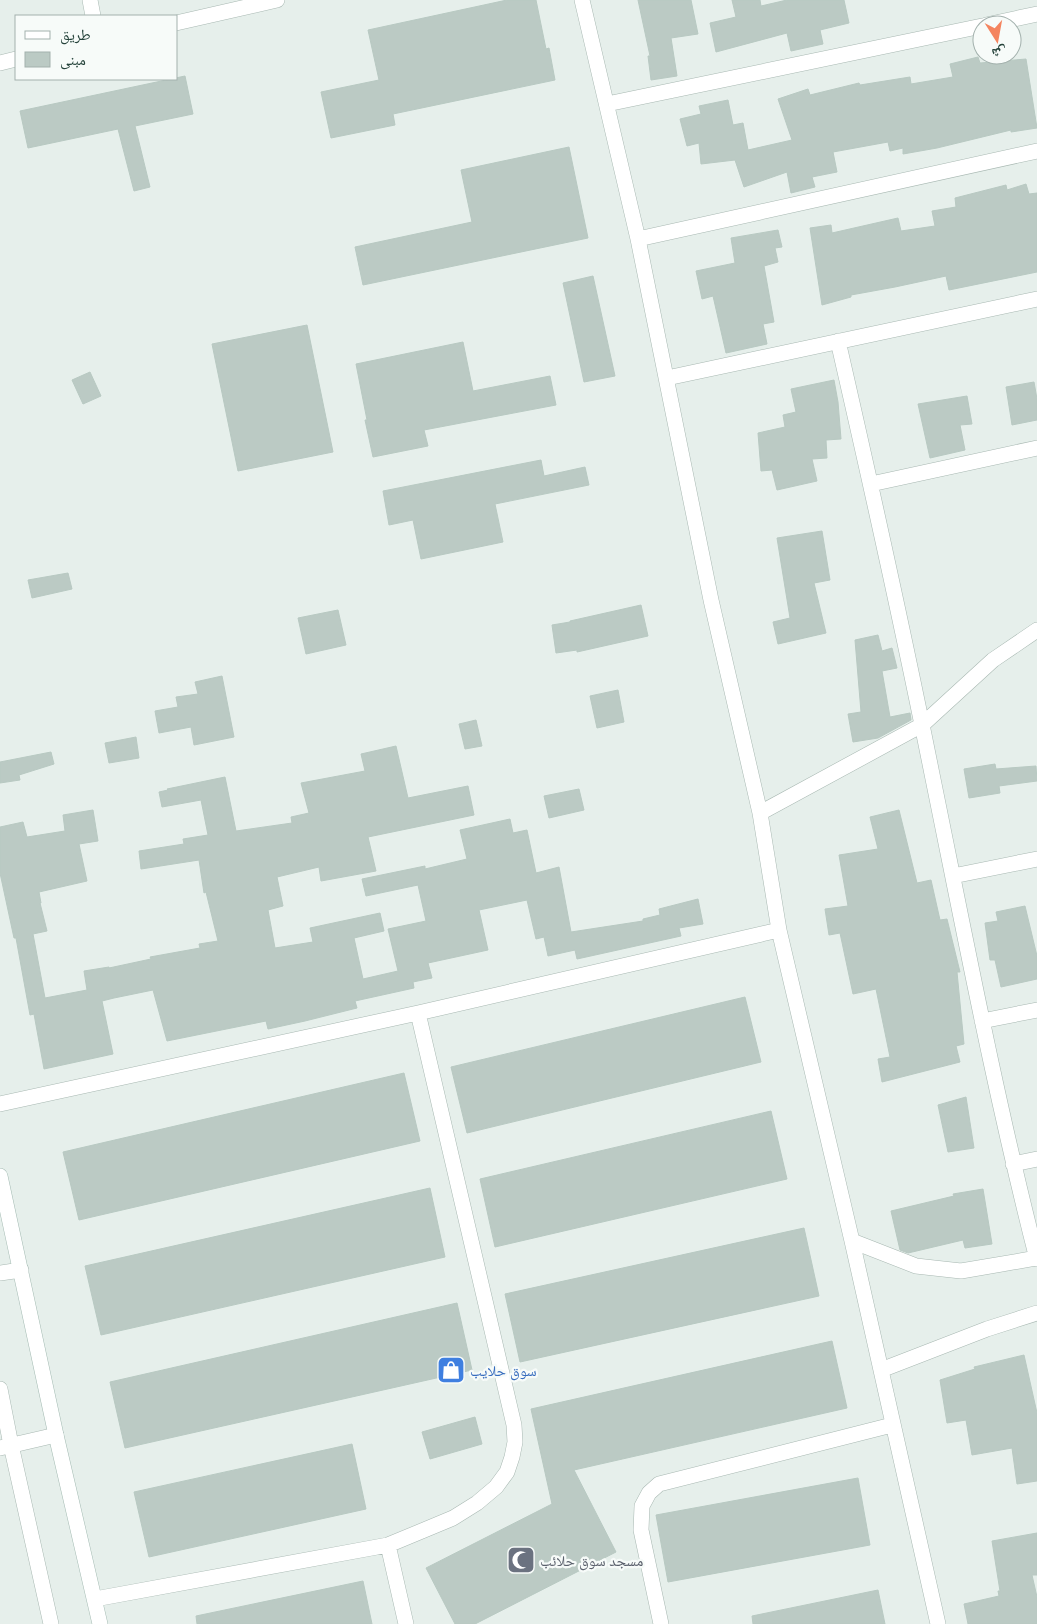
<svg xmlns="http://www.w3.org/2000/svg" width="1037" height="1624" font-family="Lato,'Noto Naskh Arabic',sans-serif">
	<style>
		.building { fill: #bbcac4; stroke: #b8c9c2 }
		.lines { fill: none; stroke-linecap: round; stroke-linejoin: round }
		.street-casing { stroke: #a8b8b2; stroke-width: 16 }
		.secondary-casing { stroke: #a4bbb3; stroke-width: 16 }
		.street { stroke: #fff; stroke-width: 15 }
		.secondary { stroke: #fff; stroke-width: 15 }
		.labels { text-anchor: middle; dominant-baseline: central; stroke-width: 4.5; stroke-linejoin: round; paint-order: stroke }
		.shop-label { font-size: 15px; fill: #366cbe; stroke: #f7fbf9; text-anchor: start }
		.worship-label { font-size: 15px; fill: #5b616d; stroke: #f7fbf9; text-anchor: start }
	</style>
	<rect width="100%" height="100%" fill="#e6efeb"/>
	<!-- building -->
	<path class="building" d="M507,0H536L546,49L549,48L555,80L393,114L395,125L331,138L321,92L379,80L368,30Z
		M638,0H691L698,34L671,38L677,76L651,80L648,56H650Z
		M732,0H760L761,6L787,0H844L849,23L820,30L823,44L791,51L787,33L716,52L710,23L736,17Z
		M978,57L980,63L1026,59L1037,128L1011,132V130L937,148L903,154V148L890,151L888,142L833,152L837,172L812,177L815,187L791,193L787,172L744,187L735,160L701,164L699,143L687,146L680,119L701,114L699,106L728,100L733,125L743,123L748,150L792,140L778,99L808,89L810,95L859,83L860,85L910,77L911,84L953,77L950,64Z
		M185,76L193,114L135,126L150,187L134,191L118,129L28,148L20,111Z
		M569,147L588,238L363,285L355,247L472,222L461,170Z
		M1026,184L1029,194L1037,193V272L949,290L946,276L895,287L851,295V297L822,305L810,228L831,225L832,233L898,218L901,231L935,226L932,211L956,207L955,198L1006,185L1007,190Z
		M778,230L782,247L775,248L778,262L764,266L774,322L763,324L767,344L726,353L713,296L702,299L696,271L735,263L731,238Z
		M593,276L615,376L584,382L563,283Z
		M307,325L333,452L238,471L212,344Z
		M463,342L473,391L550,376L556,405L424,430L428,446L373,457L365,420H367L356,364Z
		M90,372L101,396L83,404L72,380Z
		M834,380L838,402L841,439L826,440L827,458L812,459L817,481L777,490L772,470L761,471L758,433L785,427L783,415L796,412L791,389Z
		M1034,382L1037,399V420L1012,425L1006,387Z
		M967,396L972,424L960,425L965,450L930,458L918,404Z
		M541,460L544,476L585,467L589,485L495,504L503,542L421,559L413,520L389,525L383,491Z
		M822,531L830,580L814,583L826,633L778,644L773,622L790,618L777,538Z
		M68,573L72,589L32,598L28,580Z
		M641,605L648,636L577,652V650L556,653L552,625L570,622V621Z
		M338,610L346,645L306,654L298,618Z
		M878,635L882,651L892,648L897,668L882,671L890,717L910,713L911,720L878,738L853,742L848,714L861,712L855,640Z
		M222,676L234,737L194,745L191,727L159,733L155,711L178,707L176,697L198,694L195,682Z
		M618,690L624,722L597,728L590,696Z
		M476,720L482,746L465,749L459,724Z
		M136,737L139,758L109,763L105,743Z
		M396,746L408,798L468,786L474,815L368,837L376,871L321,881L319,867L277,877L283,906L268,910L275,948L313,942L310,928L380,913L384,931L354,938L363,979L398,971L388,929L426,921L418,885L366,896L362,879L425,866V869L467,859L460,830L510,819L513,833L527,830L536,873L559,867L571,932L643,921V919L660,915L659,909L698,899L703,924L679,928L681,936L577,959L575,950L548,956L544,937L536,939L527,900L479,910L488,950L428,963L432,978L413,982L414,988L355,1001L357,1008L305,1021L268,1029L266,1021L167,1041L153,990L114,998L102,1001L113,1054L44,1069L34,1014L30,1015L16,938H14L0,873V827L23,822L27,837L65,831L63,815L93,810L98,841L79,844L87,881L39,892L41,903H40L47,931L33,934L45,998L87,990L84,971L109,967V968L151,959L150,957L200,948L199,944L218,941L206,892L204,893L199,860L141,869L139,851L184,844L183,839L208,835L201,800L162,807L159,792L168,790L167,789L225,777L236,831L292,823L291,817L309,813L301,783L365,771L361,754Z
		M51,752L54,764L19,775L20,780L0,783V762Z
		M995,764L996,769L1036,766L1037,781L999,786L1000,793L969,798L964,769Z
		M579,789L584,810L549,818L544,796Z
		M899,810L917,883L931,880L940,920L947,919L960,972H957L964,1044L956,1046L960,1062L882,1082L878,1059L890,1057L876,989L853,994L840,933L829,935L825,909L848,906L839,855L878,849L870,817Z
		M1025,906L1037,956V979L1001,987L995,960H990L985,923L998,921L996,912Z
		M745,997L761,1062L467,1133L451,1067Z
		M404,1073L420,1141L79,1220L63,1152Z
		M966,1097L974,1148L948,1152L938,1105Z
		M771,1111L787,1179L495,1247L480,1179Z
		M430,1188L445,1257L101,1335L85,1266Z
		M983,1189L992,1244L965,1248L963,1240L908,1253L900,1250L891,1211L954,1196L953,1194Z
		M804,1228L819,1296L520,1362L505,1294Z
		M457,1303L472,1370L125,1448L110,1382Z
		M832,1341L847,1408L574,1470L616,1552L475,1624H455L426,1568L552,1504L531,1409Z
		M1024,1355L1037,1413V1481L1017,1484L1012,1448L972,1455L966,1420L947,1423L940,1380L975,1369L974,1367Z
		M475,1417L482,1444L430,1459L422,1432Z
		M352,1444L366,1509L149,1557L134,1492Z
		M858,1478L870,1545L668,1582L656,1515Z
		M1037,1533V1575H1032L1037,1597V1624H968L964,1604L999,1596L998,1591H1000L992,1541Z
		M363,1581L372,1624H197L196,1616Z
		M878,1590L885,1624H753L752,1616Z"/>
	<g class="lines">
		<defs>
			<path id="street" d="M90,0L93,16
				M582,0L638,239L711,600L760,813L779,930L852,1241L938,1624
				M176,23L277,0
				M986,25L1037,14
				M0,63L16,59
				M607,104L982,26
				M638,239L1037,151
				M838,341C871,485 903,629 932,774C965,936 996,1099 1037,1259
				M667,378L1037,299
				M871,484L1037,448
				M760,813L922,725L993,660L1037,630
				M953,876L1037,859
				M982,1021L1037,1010
				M0,1104L418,1013L779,930
				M1013,1164L1037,1159
				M852,1241L916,1266L961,1271L1037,1258
				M0,1273L21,1270
				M881,1370L987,1329L1037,1313
				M0,1389L11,1445L51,1624
				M0,1448L56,1435
				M388,1545L406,1624
				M95,1599L388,1545L453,1518L477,1503L496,1487L507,1472L512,1457L515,1442L514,1425L418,1013
				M661,1624L641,1530L642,1506L649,1493L659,1484L892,1425"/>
			<path id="secondary" d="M0,1176L56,1435L100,1624"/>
		</defs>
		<!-- street casing -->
		<use href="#street" class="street-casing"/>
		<!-- secondary casing -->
		<use href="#secondary" class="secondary-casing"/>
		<!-- street -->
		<use href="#street" class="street"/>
		<!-- secondary -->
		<use href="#secondary" class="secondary"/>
	</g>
	<!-- icons -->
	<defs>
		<symbol id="shop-square" viewBox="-11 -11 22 22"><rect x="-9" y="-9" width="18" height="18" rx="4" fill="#3f7fe0" stroke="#f7fbf9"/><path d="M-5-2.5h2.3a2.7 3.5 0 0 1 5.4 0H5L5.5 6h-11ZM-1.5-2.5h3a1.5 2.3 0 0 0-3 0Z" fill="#fff"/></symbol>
		<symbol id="mosque-square" viewBox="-11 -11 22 22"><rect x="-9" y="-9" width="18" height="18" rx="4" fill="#6b7280" stroke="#f7fbf9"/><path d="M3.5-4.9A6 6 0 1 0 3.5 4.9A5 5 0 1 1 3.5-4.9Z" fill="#fff"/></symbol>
	</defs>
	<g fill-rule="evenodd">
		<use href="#shop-square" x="435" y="1354" width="32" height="32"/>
		<use href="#mosque-square" x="505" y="1544" width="32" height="32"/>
	</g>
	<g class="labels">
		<!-- shop labels -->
		<g class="shop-label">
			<text x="470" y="1370">سوق حلايب</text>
		</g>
		<!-- worship labels -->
		<g class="worship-label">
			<text x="540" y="1560">مسجد سوق حلائب</text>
		</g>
	</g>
	<!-- legend -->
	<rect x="15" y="15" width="162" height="65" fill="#f7fbf9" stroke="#a3b1ad"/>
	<rect x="25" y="31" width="25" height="8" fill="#ffffff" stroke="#a3b1ad"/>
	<text x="60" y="40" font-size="15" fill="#24423a">طريق</text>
	<rect x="25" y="52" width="25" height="15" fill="#bbcac4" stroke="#a3b1ad"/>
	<text x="60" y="65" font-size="15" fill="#24423a">مبنى</text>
	<!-- north arrow -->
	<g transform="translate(997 40) rotate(169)"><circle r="24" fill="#f7fbf9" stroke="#a3b1ad"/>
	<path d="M0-4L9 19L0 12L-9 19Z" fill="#f4845f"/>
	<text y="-8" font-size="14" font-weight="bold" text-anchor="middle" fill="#24423a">ش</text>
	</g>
</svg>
